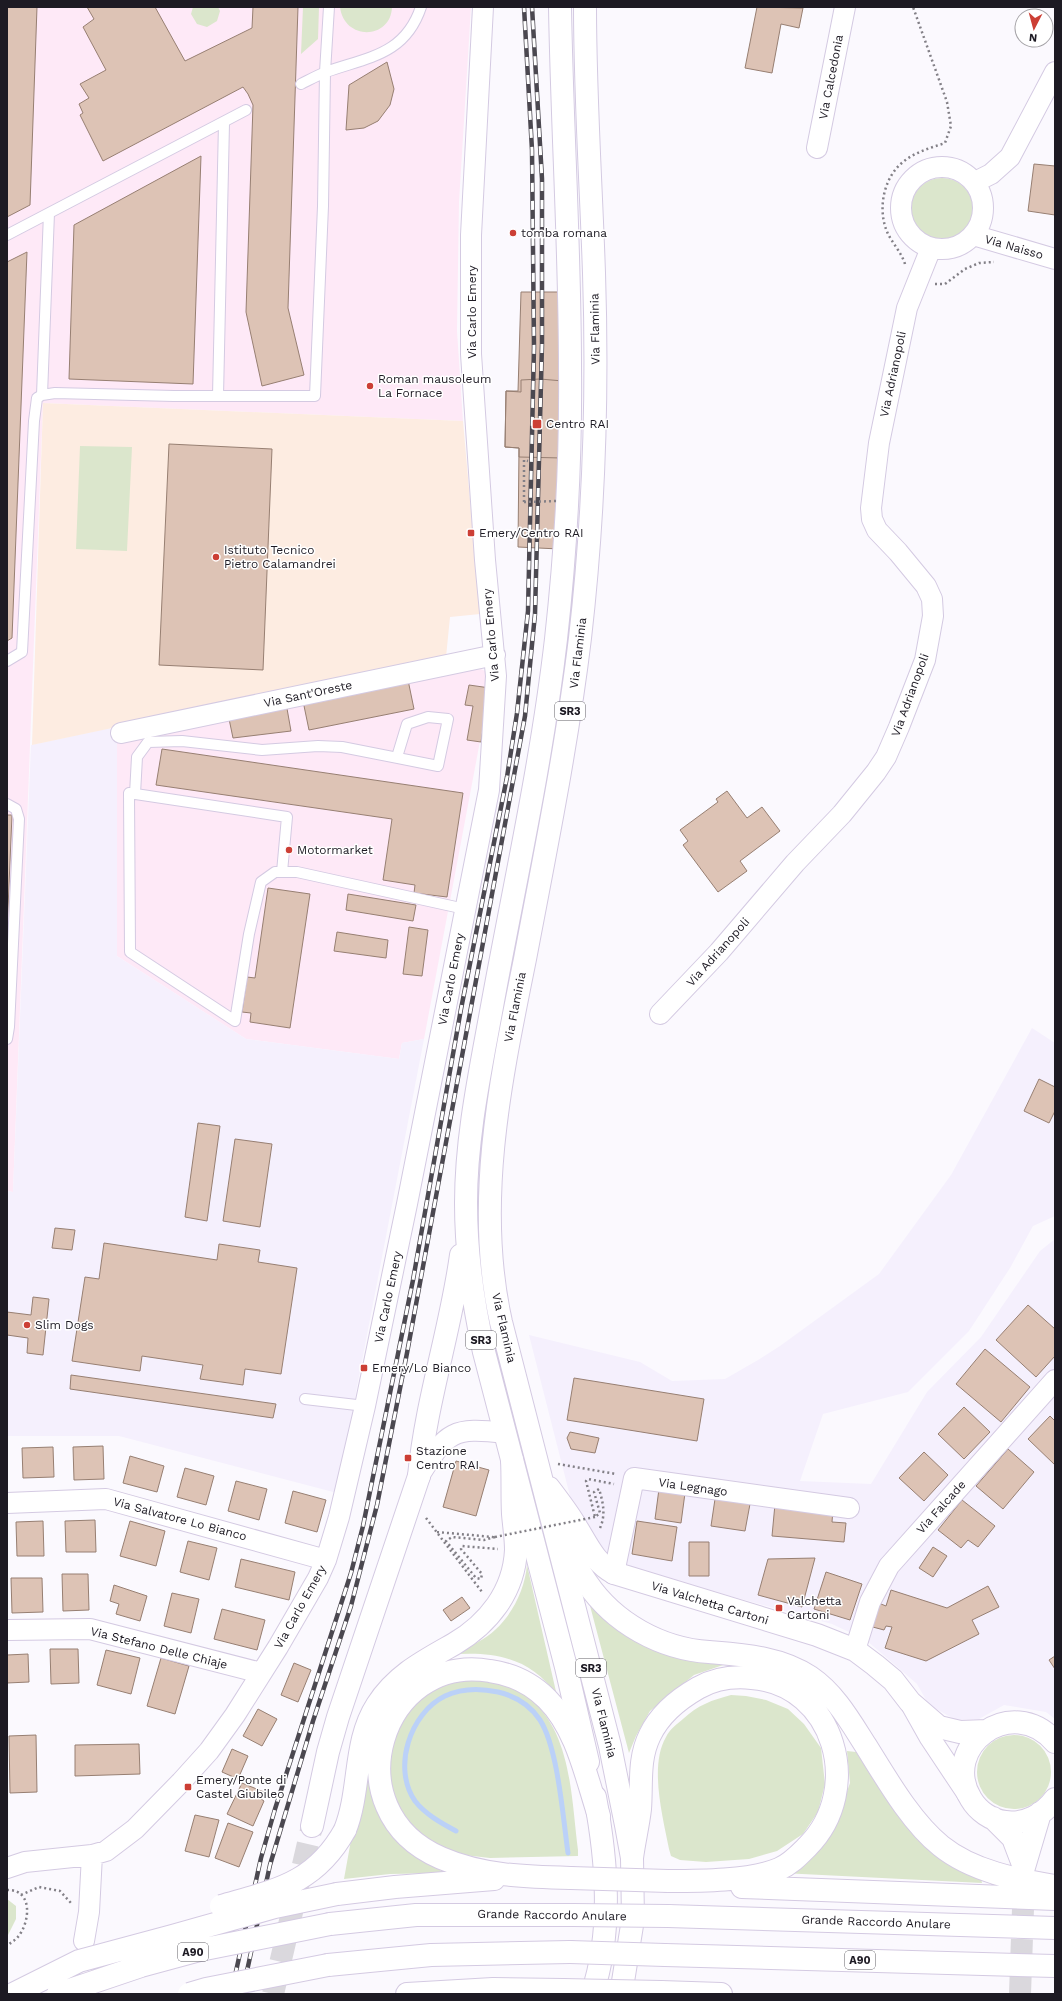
<svg xmlns="http://www.w3.org/2000/svg" width="1062" height="2001" font-family="'Work Sans',sans-serif">
	<style>
		.commercial { fill: #fee9f7 }
		.built { fill: #f5f0fd }
		.education { fill: #fdece1 }
		.green { fill: #dbe6cc }
		.lines { fill: none; stroke-linecap: round; stroke-linejoin: round }
		.stream { stroke: #bbd1f8; stroke-width: 5 }
		.building { fill: #ddc3b5; stroke: #977f72 }
		.tertiary-tunnel { stroke: #dad8dd; stroke-width: 22; stroke-dasharray: 22 11; stroke-linecap: butt }
		.service-casing { stroke: #d4cae2; stroke-width: 12 }
		.minor-casing { stroke: #d4cae2; stroke-width: 22 }
		.tertiary-casing { stroke: #d4cae2; stroke-width: 24 }
		.trunk-casing { stroke: #d4cae2; stroke-width: 24 }
		.motorway-casing { stroke: #d4cae2; stroke-width: 24 }
		.path { stroke: #838087; stroke-width: 2.5; stroke-dasharray: 2 3; stroke-linecap: butt }
		.service { stroke: #fff; stroke-width: 10 }
		.minor { stroke: #fff; stroke-width: 20 }
		.tertiary { stroke: #fff; stroke-width: 22 }
		.trunk { stroke: #fff; stroke-width: 22 }
		.motorway { stroke: #fff; stroke-width: 22 }
		.rail-casing { stroke: #4b4850; stroke-width: 4.5 }
		.rail { stroke: #fff; stroke-width: 3; stroke-dasharray: 9; stroke-linecap: butt }
		.motorway-bridge-casing { stroke: #d4cae2; stroke-width: 24; stroke-linecap: butt }
		.path-bridge { stroke: #838087; stroke-width: 2.5; stroke-dasharray: 2 3; stroke-linecap: butt }
		.motorway-bridge { stroke: #fff; stroke-width: 22 }
		.poi-dot { fill: #cc3f35; stroke: #fff; stroke-width: 1.5 }
		.labels { text-anchor: middle; dominant-baseline: central; stroke-width: 3; stroke-linejoin: round; paint-order: stroke }
		.shield { fill: #fff; stroke: #615f65; stroke-width: 1 }
		.shield-label { font-size: 11px; font-weight: bold; fill: #1d1a23 }
		.street-label { font-size: 12px; fill: #1d1a23; stroke: #fff }
		.poi-label { font-size: 12px; fill: #1d1a23; stroke: #fff; text-anchor: start }
	</style>
	<rect width="100%" height="100%" fill="#fbf9fe"/>
	<!-- commercial -->
	<path class="commercial" d="M7,7H471L459,202L457,331L463,421L43,403L13,1192L7,1191Z
		M481,669L487,672L490,688L424,1039L402,1043L399,1059L246,1039L117,956V743L228,714L408,680Z"/>
	<!-- built -->
	<path class="built" d="M110,728L117,743V956L246,1039L399,1059L402,1043L424,1039L356,1392L350,1436L337,1493L119,1436H7V1191L13,1192L31,745Z
		M1032,1028L1055,1043V1216L1033,1226L1010,1268L969,1331L908,1392L823,1414L800,1481L871,1484L927,1392L981,1337L1040,1251L1055,1239V1719L1046,1712L1004,1705L979,1719L956,1720L929,1705L917,1684L866,1640L832,1624L624,1567L606,1554L571,1500L529,1335L640,1362L672,1381L725,1379L758,1360L780,1346L879,1274L951,1175Z"/>
	<!-- education -->
	<path class="education" d="M43,403L463,421L480,614L450,617L446,657L32,745Z"/>
	<!-- green -->
	<path class="green" d="M193,7H218L220,11L217,21L207,27L197,24L191,14Z
		M303,7H319L318,39L301,54Z
		M340,7H392C391,40 344,41 340,7Z
		M911 209a31 31 0 1 1 62 0a31 31 0 1 1-62 0Z
		M80,446L132,447L127,551L76,549Z
		M527,1565L557,1696C531,1656 491,1651 447,1655C457,1651 468,1648 478,1642C506,1627 524,1596 527,1565Z
		M589,1602L726,1664L694,1675L650,1711L636,1736L629,1753Z
		M464,1679C478,1680 502,1680 515,1686C519,1688 523,1693 527,1696C572,1731 571,1797 578,1850V1856L490,1858L446,1853L414,1831L394,1807L388,1756L398,1729L413,1705L440,1685Z
		M731,1695L746,1696L766,1700L788,1709L804,1724L821,1748L825,1784L818,1812L803,1834L777,1851L749,1859L706,1862L680,1860L671,1856L669,1849C663,1818 649,1766 666,1737C669,1730 677,1724 683,1719C698,1705 712,1700 731,1695Z
		M977 1772a37 37 0 1 1 74 0a37 37 0 1 1-74 0Z
		M847,1751L856,1752L876,1782L981,1878L982,1883L782,1873L803,1862L834,1829L850,1783Z
		M364,1768L369,1772C373,1786 376,1803 381,1817C393,1844 420,1858 445,1873L390,1874L344,1879Z
		M7,1899L16,1906V1919L7,1937Z"/>
	<g class="lines">
		<!-- stream -->
		<path class="stream" d="M456,1831C441,1823 425,1814 415,1801C392,1768 410,1713 445,1696C462,1688 480,1688 498,1692C515,1696 530,1705 540,1720C558,1748 563,1818 568,1853"/>
	</g>
	<!-- building -->
	<path class="building" d="M7,7H37L30,205L7,217Z
		M87,7H155L185,61L252,28L253,7H298L288,308L304,375L262,386L246,312L253,105L248,94L243,87L103,161L80,115L83,113L79,104L89,98L80,84L106,70L83,27L94,19Z
		M757,7L803,8L799,28L781,24L772,73L745,68Z
		M387,62L394,89L390,105L378,121L364,128L346,130L349,85Z
		M201,156L193,384L69,379L74,225Z
		M1034,164L1055,166V215L1028,211Z
		M27,252L12,638L7,641V262Z
		M521,292H563L559,549L518,547L519,448L505,447L506,391H518Z
		M540,379L563,381L562,458L519,457V448L505,447L506,391L521,392V380Z
		M169,444L272,449L263,670L159,665Z
		M408,680L414,709L309,730L303,701Z
		M469,685L490,688L481,742L467,740L473,706L465,705Z
		M286,703L291,731L233,738L228,714Z
		M162,749L463,793L447,897L414,893L415,885L383,880L392,819L156,785Z
		M727,791L747,818L762,807L780,831L740,861L747,871L718,892L683,845L688,841L680,830L718,802L716,799Z
		M7,815H12L7,931Z
		M268,888L310,894L290,1028L250,1022L251,1013L242,1012L247,977L255,978Z
		M348,894L416,905L413,921L346,910Z
		M409,927L428,930L422,976L403,974Z
		M337,932L388,940L386,958L334,951Z
		M1039,1079L1055,1087V1111L1049,1123L1024,1111Z
		M198,1123L220,1126L207,1221L185,1217Z
		M235,1139L272,1144L260,1227L223,1221Z
		M55,1228L75,1230L72,1250L52,1248Z
		M104,1243L217,1260L219,1244L260,1250L258,1262L297,1268L281,1374L245,1369L243,1385L200,1379L203,1365L142,1356L140,1371L72,1361L85,1277L99,1279Z
		M33,1297L49,1299L43,1355L27,1353L28,1338L7,1335V1312L31,1315Z
		M1028,1305L1055,1329V1356L1036,1377L996,1340Z
		M985,1349L1030,1387L1001,1422L956,1384Z
		M71,1375L276,1404L273,1418L70,1389Z
		M574,1378L704,1399L697,1441L567,1420Z
		M964,1407L990,1432L964,1459L938,1434Z
		M1050,1416L1055,1421V1465L1028,1439Z
		M570,1432L599,1438L595,1453L571,1449L567,1438Z
		M103,1446L104,1479L74,1480L73,1447Z
		M53,1447L54,1477L23,1478L22,1448Z
		M1008,1449L1034,1472L1003,1509L976,1486Z
		M924,1452L948,1475L924,1501L899,1478Z
		M130,1456L164,1466L157,1492L123,1483Z
		M456,1461L489,1470L476,1516L443,1507Z
		M185,1468L214,1476L206,1505L177,1497Z
		M236,1481L267,1489L259,1520L228,1511Z
		M659,1489L685,1493L681,1523L655,1519Z
		M293,1491L326,1500L317,1532L285,1523Z
		M715,1499L750,1504L745,1531L711,1526Z
		M962,1500L995,1526L978,1547L968,1540L961,1548L938,1530Z
		M775,1504L833,1509L832,1522L846,1523L844,1542L772,1536Z
		M95,1520L96,1552H66L65,1521Z
		M43,1521L44,1556H17L16,1522Z
		M130,1521L165,1531L156,1566L120,1556Z
		M637,1521L677,1527L672,1561L632,1554Z
		M188,1541L217,1548L209,1580L180,1572Z
		M689,1542H709V1576H689Z
		M933,1547L947,1556L933,1577L919,1568Z
		M815,1558L802,1607L758,1595L768,1559Z
		M241,1559L295,1572L289,1600L235,1587Z
		M826,1572L862,1584L850,1620L814,1609Z
		M62,1574H88L89,1610L63,1611Z
		M11,1578H42L43,1612L12,1613Z
		M114,1585L147,1596L140,1621L116,1614L119,1604L110,1601Z
		M988,1586L999,1607L972,1620L979,1634L926,1661L885,1648L892,1627L886,1626L884,1630L869,1626L876,1602L886,1606L891,1590L947,1608Z
		M172,1593L199,1599L191,1633L164,1626Z
		M462,1597L470,1608L451,1621L443,1610Z
		M222,1609L265,1620L257,1650L214,1639Z
		M50,1649H78L79,1683L51,1684Z
		M106,1650L140,1658L131,1694L97,1685Z
		M28,1654L29,1682L7,1683V1655Z
		M1055,1656V1669L1049,1660Z
		M161,1658L189,1666L175,1714L147,1706Z
		M294,1663L311,1670L298,1702L281,1695Z
		M258,1709L277,1719L262,1746L243,1736Z
		M36,1735L37,1792L10,1793L9,1736Z
		M139,1744L140,1774L75,1776V1745Z
		M232,1749L248,1756L238,1779L222,1772Z
		M242,1783L264,1792L261,1799L264,1801L253,1826L227,1814Z
		M195,1815L219,1820L209,1857L185,1851Z
		M228,1823L253,1832L239,1867L215,1858Z"/>
	<g class="lines">
		<!-- tertiary-tunnel -->
		<path class="tertiary-tunnel" d="M273,1994L312,1826
			M1020,1994L1024,1880"/>
		<defs>
			<path id="service" d="M301,84C309,80 318,75 326,72C368,57 405,55 421,7
				M7,235L246,110
				M42,395L49,213
				M218,396L224,123
				M7,661L22,652L34,421L37,398L42,395L55,393L174,396H315L323,206L325,72L329,7
				M135,794L137,757L148,742L182,741L262,750L318,746L342,747L438,766L448,719L428,717L407,724L397,757
				M7,804L16,809L19,819L9,1027L7,1039
				M282,872L287,817L129,793L130,952L235,1021L249,934L261,882L275,872H297L465,909
				M305,1399L365,1406"/>
			<path id="minor" d="M817,148L845,7
				M901 208a41 41 0 1 1 82 0a41 41 0 1 1-82 0Z
				M975,182L991,174L1010,157L1055,72
				M973,235L1055,259
				M121,733L495,655
				M660,1014L719,952L795,863L842,814L876,772L886,757L899,727L925,660L933,616L932,599L926,586L898,552L877,530L872,519L871,508L879,443L907,308L931,248
				M419,1476C447,1431 453,1427 505,1433
				M7,1503L106,1499L326,1560
				M614,1573L634,1478L849,1508
				M7,1630L90,1629L261,1673
				M855,1650L870,1602L889,1566L1055,1380
				M912,1706L930,1738L968,1795
				M7,1868L25,1862L92,1855L106,1851L135,1829L181,1782L209,1751L235,1715L278,1647L318,1578L326,1560L339,1517L365,1406L407,1204L489,790L496,676L485,560L471,354V235L483,7
				M84,1941L89,1912L92,1855"/>
			<path id="tertiary" d="M614,1573L817,1635L855,1650L875,1665L893,1680L910,1702L939,1727L960,1732L987,1731
				M1055,1742C1012,1692 939,1747 971,1799C978,1811 991,1820 1005,1822C1025,1825 1044,1814 1055,1799
				M993,1818L1013,1838L1024,1867
				M312,1826L328,1752L338,1717L419,1476
				M1024,1867L1040,1813"/>
			<path id="trunk" d="M560,7C562,127 570,247 570,368C571,458 566,549 556,639C542,761 515,881 493,1001C481,1068 466,1135 466,1203C466,1253 473,1303 484,1352L566,1667L588,1762
				M585,7C585,96 591,184 594,273C598,395 594,517 580,638C567,746 545,853 525,959C501,1078 474,1202 501,1322L610,1746L626,1825L632,1858L633,1919L621,1994
				M419,1476C426,1401 451,1329 461,1255
				M549,1488C559,1501 569,1514 577,1528C588,1546 595,1563 614,1573
				M592,1994C613,1931 607,1861 595,1797"/>
			<path id="motorway" d="M553,1522C564,1542 574,1564 587,1583C614,1623 661,1649 709,1652C744,1655 780,1657 810,1677C835,1694 850,1721 866,1746C886,1778 911,1822 941,1846C972,1871 1017,1880 1055,1886
				M345,1830C361,1790 353,1742 377,1705C396,1675 424,1661 454,1644C488,1624 514,1592 516,1550C516,1538 514,1526 513,1514C512,1496 513,1478 512,1460
				M632,1858C634,1842 638,1826 640,1809C642,1784 638,1759 650,1735C660,1714 677,1700 698,1688C714,1679 733,1676 752,1678C835,1685 864,1789 808,1846C800,1854 791,1864 779,1869C750,1881 700,1881 668,1881
				M571,1878C528,1877 482,1876 441,1858C331,1811 381,1652 490,1671C512,1674 531,1683 547,1699C577,1729 586,1777 599,1816
				M742,1887L1055,1899
				M337,1894L395,1887L494,1879
				M668,1916L1055,1928
				M330,1924L416,1915H573
				M665,1955L1055,1966
				M328,1965L431,1955L570,1952
				M661,1992L721,1994
				M407,1994L493,1989L563,1990"/>
		</defs>
		<!-- service casing -->
		<use href="#service" class="service-casing"/>
		<!-- minor casing -->
		<use href="#minor" class="minor-casing"/>
		<!-- tertiary casing -->
		<use href="#tertiary" class="tertiary-casing"/>
		<!-- trunk casing -->
		<use href="#trunk" class="trunk-casing"/>
		<!-- motorway casing -->
		<use href="#motorway" class="motorway-casing"/>
		<!-- path -->
		<path class="path" d="M905,264C901,251 890,241 886,229C878,207 884,177 903,162C915,152 930,148 945,143L951,126L947,102L913,7
			M935,284H945L965,269L979,263L994,262
			M524,502V460L528,461
			M558,1464L616,1474
			M426,1518L482,1592L483,1591
			M600,1528C606,1515 603,1502 599,1489L594,1492L600,1513L595,1517L586,1481L588,1479L614,1484
			M437,1532L493,1537
			M495,1537L484,1540L452,1537L446,1541L476,1578L481,1579L482,1574L461,1549L462,1546L498,1549
			M7,1890C34,1889 30,1924 17,1938C14,1941 10,1943 7,1946
			M21,1895L39,1887L60,1891L71,1903"/>
		<!-- service -->
		<use href="#service" class="service"/>
		<!-- minor -->
		<use href="#minor" class="minor"/>
		<!-- tertiary -->
		<use href="#tertiary" class="tertiary"/>
		<!-- trunk -->
		<use href="#trunk" class="trunk"/>
		<!-- motorway -->
		<use href="#motorway" class="motorway"/>
		<defs>
			<path id="rail" d="M231,1994L261,1858L275,1809L351,1573L363,1526L413,1280L461,1009L507,777L517,713L528,611L534,347L532,150L524,7
				M242,1994L270,1865L313,1721L351,1606L377,1505L407,1353L525,716L535,614L542,344V179L532,7"/>
		</defs>
		<!-- rail casing -->
		<use href="#rail" class="rail-casing"/>
		<!-- rail -->
		<use href="#rail" class="rail"/>
		<defs>
			<path id="motorway-bridge" d="M571,1878L668,1881
				M221,1906C276,1890 315,1884 345,1830
				M573,1915L668,1916
				M570,1952L665,1955
				M563,1990L661,1992
				M13,1994L79,1961L172,1936L275,1907L337,1894
				M58,1994L141,1966L200,1950L330,1924
				M189,1994L206,1989L328,1965"/>
		</defs>
		<!-- motorway-bridge casing -->
		<use href="#motorway-bridge" class="motorway-bridge-casing"/>
		<!-- path-bridge -->
		<path class="path-bridge" d="M524,502L558,501
			M495,1537L595,1517"/>
		<!-- motorway-bridge -->
		<use href="#motorway-bridge" class="motorway-bridge"/>
	</g>
	<!-- markers -->
	<g class="poi-dot">
		<circle cx="513" cy="233" r="4"/>
		<circle cx="370" cy="386" r="4"/>
		<rect x="532" y="419" width="10" height="10" rx="2"/>
		<rect x="467" y="529" width="8" height="8" rx="2"/>
		<circle cx="216" cy="557" r="4"/>
		<circle cx="289" cy="850" r="4"/>
		<circle cx="27" cy="1325" r="4"/>
		<rect x="360" y="1364" width="8" height="8" rx="2"/>
		<rect x="404" y="1454" width="8" height="8" rx="2"/>
		<rect x="775" y="1604" width="8" height="8" rx="2"/>
		<rect x="184" y="1783" width="8" height="8" rx="2"/>
	</g>
	<g class="labels">
		<!-- shield labels -->
		<g class="shield">
			<rect x="555" y="702" width="30" height="18" rx="3"/>
			<rect x="466" y="1331" width="30" height="18" rx="3"/>
			<rect x="576" y="1659" width="30" height="18" rx="3"/>
			<rect x="178" y="1943" width="30" height="18" rx="3"/>
			<rect x="845" y="1951" width="30" height="18" rx="3"/>
		</g>
		<g class="shield-label">
			<text x="570" y="711">SR3</text>
			<text x="481" y="1340">SR3</text>
			<text x="591" y="1668">SR3</text>
			<text x="193" y="1952">A90</text>
			<text x="860" y="1960">A90</text>
		</g>
		<!-- street labels -->
		<g class="street-label">
			<text transform="translate(831 77) rotate(-79)">Via Calcedonia</text>
			<text transform="translate(1014 247) rotate(16)">Via Naisso</text>
			<text transform="translate(472 312) rotate(-90)">Via Carlo Emery</text>
			<text transform="translate(595 329) rotate(-91)">Via Flaminia</text>
			<text transform="translate(893 374) rotate(-78)">Via Adrianopoli</text>
			<text transform="translate(491 635) rotate(-95)">Via Carlo Emery</text>
			<text transform="translate(578 653) rotate(-83)">Via Flaminia</text>
			<text transform="translate(308 694) rotate(-12)">Via Sant'Oreste</text>
			<text transform="translate(910 695) rotate(-70)">Via Adrianopoli</text>
			<text transform="translate(718 952) rotate(-48)">Via Adrianopoli</text>
			<text transform="translate(451 979) rotate(-79)">Via Carlo Emery</text>
			<text transform="translate(515 1007) rotate(-79)">Via Flaminia</text>
			<text transform="translate(388 1297) rotate(-78)">Via Carlo Emery</text>
			<text transform="translate(504 1328) rotate(77)">Via Flaminia</text>
			<text transform="translate(693 1487) rotate(8)">Via Legnago</text>
			<text transform="translate(941 1507) rotate(-48)">Via Falcade</text>
			<text transform="translate(180 1519) rotate(15)">Via Salvatore Lo Bianco</text>
			<text transform="translate(710 1603) rotate(17)">Via Valchetta Cartoni</text>
			<text transform="translate(300 1607) rotate(-61)">Via Carlo Emery</text>
			<text transform="translate(159 1648) rotate(14)">Via Stefano Delle Chiaje</text>
			<text transform="translate(604 1723) rotate(76)">Via Flaminia</text>
			<text transform="translate(552 1915) rotate(1)">Grande Raccordo Anulare</text>
			<text transform="translate(876 1922) rotate(2)">Grande Raccordo Anulare</text>
		</g>
		<!-- poi labels -->
		<g class="poi-label">
			<text x="521" y="233">tomba romana</text>
			<text x="378" y="379">Roman mausoleum<tspan x="378" dy="14">La Fornace</tspan></text>
			<text x="546" y="424">Centro RAI</text>
			<text x="479" y="533">Emery/Centro RAI</text>
			<text x="224" y="550">Istituto Tecnico<tspan x="224" dy="14">Pietro Calamandrei</tspan></text>
			<text x="297" y="850">Motormarket</text>
			<text x="35" y="1325">Slim Dogs</text>
			<text x="372" y="1368">Emery/Lo Bianco</text>
			<text x="416" y="1451">Stazione<tspan x="416" dy="14">Centro RAI</tspan></text>
			<text x="787" y="1601">Valchetta<tspan x="787" dy="14">Cartoni</tspan></text>
			<text x="196" y="1780">Emery/Ponte di<tspan x="196" dy="14">Castel Giubileo</tspan></text>
		</g>
	</g>
	<!-- border -->
	<rect width="1062" height="2001" fill="none" stroke="#1d1a23" stroke-width="16"/>
	<!-- north arrow -->
	<g transform="translate(1034 28) rotate(186)"><circle r="19" fill="#ffffff" stroke="#a5a3a7"/>
	<path d="M0-3L7 15L0 10L-7 15Z" fill="#cc3f35"/>
	<text y="-6" font-size="11" font-weight="bold" text-anchor="middle" fill="#1d1a23">N</text>
	</g>
</svg>
